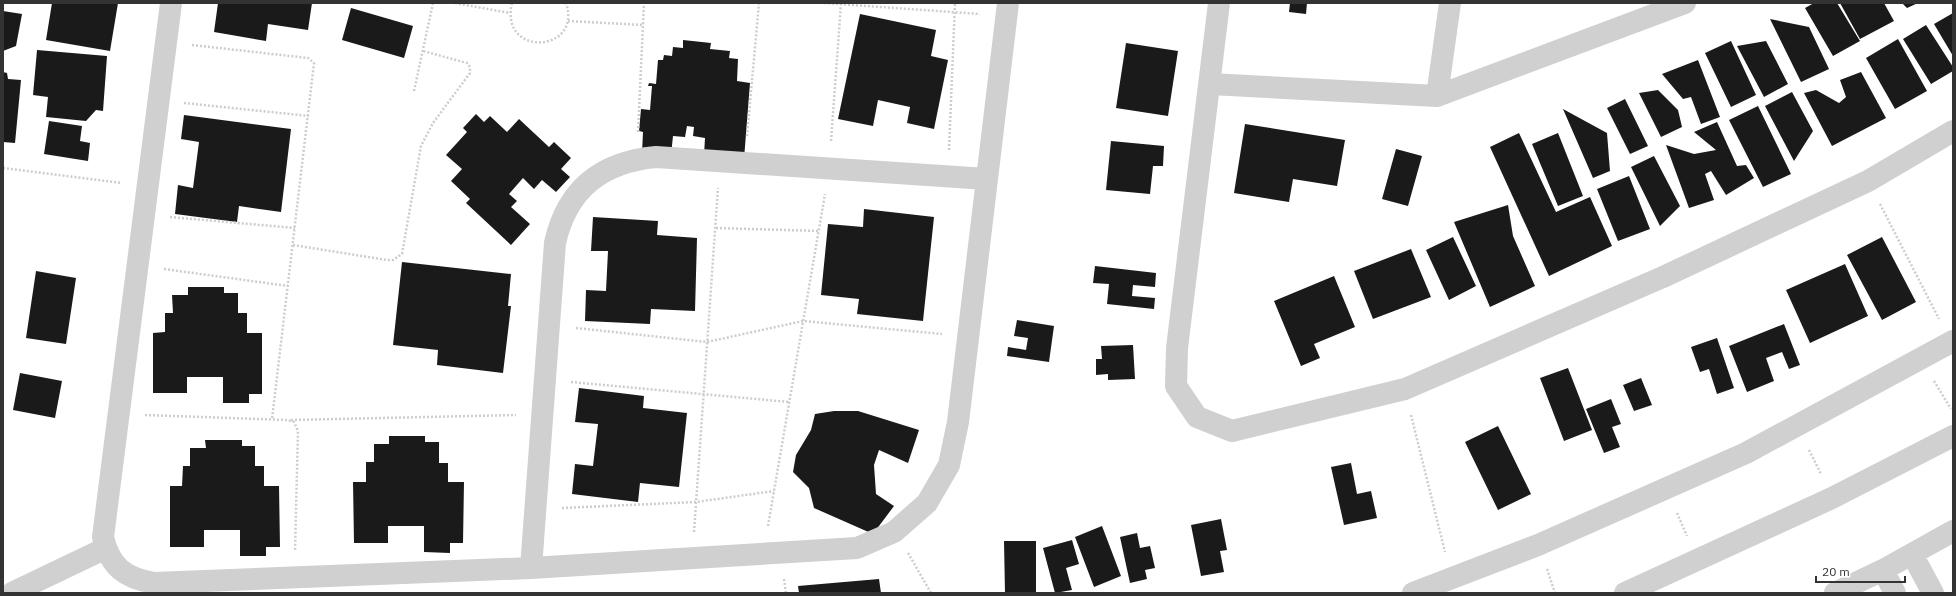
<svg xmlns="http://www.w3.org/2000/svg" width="1956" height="596" font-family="'IBM Plex Sans',sans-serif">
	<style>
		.building { fill: #1a1a1a }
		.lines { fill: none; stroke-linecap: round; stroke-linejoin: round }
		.path { stroke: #cdcdcd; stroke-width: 2.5; stroke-dasharray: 2 2; stroke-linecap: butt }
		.minor { stroke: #d0d0d0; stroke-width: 22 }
	</style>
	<rect width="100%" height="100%" fill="#fff"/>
	<!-- building -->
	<path class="building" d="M52,3H118L110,51L46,40Z
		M218,3H312L308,30L268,24L266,41L214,32Z
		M1290,3H1307L1306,14L1289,12Z
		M1814,3H1837L1860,41L1833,56L1805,8Z
		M1840,3H1884L1894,21L1860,39Z
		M1902,3H1918L1907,8Z
		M351,8L413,26L404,58L342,40Z
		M3,11L22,14L16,46L3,51Z
		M1953,13V56L1934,24Z
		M860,14L936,30L931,56L948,60L934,129L907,123L910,107L878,100L873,126L838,119Z
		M1770,19L1809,27L1829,69L1801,82Z
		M1926,25L1953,67V71L1931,84L1903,39Z
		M1898,39L1927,91L1895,109L1866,58Z
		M683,40L711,43L710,49L730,51L729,58L738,59L737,81L750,83L744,159L704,155L705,138L693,136L694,127L687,126L685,137L673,136L671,155L642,153L643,132L639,131L641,109L650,110L652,86H648L649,83L656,84L658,60H663L664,55L672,56L673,47L683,48Z
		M1731,41L1756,95L1731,107L1705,53Z
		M1766,41L1788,84L1764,97L1737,46Z
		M1126,43L1178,51L1168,116L1116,108Z
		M37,50L107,56L103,111L96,110L86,121L46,117L48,97L33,95Z
		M1698,60L1720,117L1701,124L1691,97L1683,99L1662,74Z
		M3,72L7,73L8,79L21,80L15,143L3,142Z
		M1861,72L1886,118L1832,146L1804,93L1816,90L1839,103L1846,97L1840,80Z
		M1658,90L1678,110L1682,127L1661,137L1639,93Z
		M1792,92L1813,131L1794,161L1765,106Z
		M1625,99L1648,146L1630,154L1607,108Z
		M1758,106L1791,174L1763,187L1729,120Z
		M1563,109L1607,133L1610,171L1593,178Z
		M476,114L484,122L490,116L507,132L519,119L549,147L554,142L571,158L561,169L570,177L556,192L542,180L534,189L523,178L509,194L517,201L511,207L530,224L511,245L466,203L470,199L451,181L462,169L446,155L467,132L463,128Z
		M184,115L291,129L281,212L239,206L237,222L175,214L178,185L193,188L199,142L181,139Z
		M49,121L82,126L80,141L90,143L88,161L44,154Z
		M1717,122L1737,166L1746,165L1754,178L1726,195L1711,171L1705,174L1714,200L1689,208L1666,145L1694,154L1716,150L1694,132Z
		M1245,124L1345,140L1337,186L1293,179L1289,202L1234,193Z
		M1519,133L1556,212L1590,197L1612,246L1549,276L1490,147Z
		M1558,133L1583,196L1558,206L1532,144Z
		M1111,141L1164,146L1163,166H1153L1150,194L1106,190Z
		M1396,149L1422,156L1408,206L1382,199Z
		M1654,156L1680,206L1660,226L1631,167Z
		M1629,176L1650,229L1618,241L1597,189Z
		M1508,205L1513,236L1535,286L1490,307L1454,222Z
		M864,209L934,217L923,321L857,314L859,299L821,295L828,224L863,227Z
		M593,217L658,221L657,235L697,238L695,311L651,309L650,324L585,321L586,290L606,291L608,251H591Z
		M1453,237L1476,286L1449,300L1426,250Z
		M1882,237L1916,302L1882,320L1847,255Z
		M1411,249L1431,297L1373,319L1354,271Z
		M402,262L511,274L508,306H511L503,373L437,365L438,350L393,345Z
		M1845,264L1868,316L1810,343L1786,290Z
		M1095,266L1156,273L1155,287L1133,285L1132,296L1155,298L1154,309L1107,304L1109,284L1093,283Z
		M36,271L76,278L66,344L26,338Z
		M1334,276L1355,327L1314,344L1320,358L1301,366L1274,301Z
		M188,287H224V293H238V313H247V333H262V394H249V403H223V377H187V393H153V333L165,332V313H173L172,295H188Z
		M1017,320L1054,326L1049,362L1007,356L1008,347L1026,350L1028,338L1014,336Z
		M1784,324L1800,365L1789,369L1782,352L1766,358L1774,381L1747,392L1729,346Z
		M1717,338L1734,388L1717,394L1709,369L1700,372L1691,347Z
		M1133,345L1135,379L1108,380V374L1096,375V359H1102L1101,346Z
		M1568,368L1592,430L1564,441L1540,378Z
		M20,373L62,381L55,418L13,410Z
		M1641,378L1652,405L1634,411L1623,385Z
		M579,388L644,396L643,408L687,413L679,487L640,483L638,502L572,494L575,464L593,466L598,424L575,422Z
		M1611,399L1621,424L1612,427L1620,447L1604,453L1586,409Z
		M834,411H858L919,430L908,463L879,450L874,465L876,494L894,506L873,534L814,508L809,488L793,472L796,455L811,430L815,414Z
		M1498,426L1531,494L1498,510L1465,442Z
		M389,436H425V442H439V463H448V482H464L463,543H450V553L424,552V526H388V543H354L353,482H366V462H374V444H389Z
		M205,440H242V446H255V466H264V486H279L280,547H266V556H240V530H204V547H170V486H182L183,466H190V448H206Z
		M1351,463L1357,494L1371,491L1377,518L1344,525L1331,467Z
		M1221,519L1227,550L1220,551L1224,572L1201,576L1191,525Z
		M1102,526L1121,576L1094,587L1075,537Z
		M1137,533L1140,548L1150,546L1155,568L1145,570L1147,579L1130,583L1120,537Z
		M1072,540L1079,564L1066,568L1072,590L1055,593L1043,548Z
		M1004,541H1036V593H1005Z
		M879,579L881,593H799L798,586Z"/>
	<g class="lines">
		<!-- path -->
		<path class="path" d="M455,3L510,13
			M512,3C499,58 583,53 566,3
			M824,3L980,14
			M568,21L643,25
			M192,45L308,58L314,63L272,419
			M414,91L433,3
			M184,103L309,116
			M638,132L644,3
			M747,136L759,3
			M831,141L841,4
			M949,150L955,3
			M3,168L122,183
			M1880,204L1939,319
			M170,217L295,228
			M716,228L819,231
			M293,245L387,260H393L402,254L421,146L433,123L470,73V67L467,63L423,51
			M164,269L288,286
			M576,328L707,342L803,321L942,334
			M1934,381L1951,409
			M571,382L789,402
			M145,415L287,420L294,422L298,431L295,551
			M1411,415L1445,552
			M291,420L516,415
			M1809,450L1821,474
			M562,508L696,502L774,491
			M1677,513L1687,536
			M768,526L825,194
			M694,532L718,188
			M908,553L931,593
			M1547,569L1555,593
			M784,579L786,593"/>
		<!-- minor -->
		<path class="minor" d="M171,3L103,537C110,567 125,578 154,583L531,568L857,548L894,532L927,503L949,465L958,422L1008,3
			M1219,3L1177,348L1176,386L1197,417L1232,431L1405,389L1663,277L1868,181L1953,131
			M1210,84L1437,96L1685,3
			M1437,96L1450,3
			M1912,554L1933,593
			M531,568L555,243C567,189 602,162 656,157L987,179
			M1883,570L1895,593
			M12,593L106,548
			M1413,593L1538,545L1746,453L1953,341
			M1625,593L1832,498L1953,436
			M1835,593L1883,570L1953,531"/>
	</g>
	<!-- border -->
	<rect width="1956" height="596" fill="none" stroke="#333333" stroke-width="8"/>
	<!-- scale -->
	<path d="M1816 576v6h89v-6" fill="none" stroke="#333333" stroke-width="2"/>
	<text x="1822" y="576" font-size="12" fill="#333333" stroke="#ffffff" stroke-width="3" paint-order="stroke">20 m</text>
</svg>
